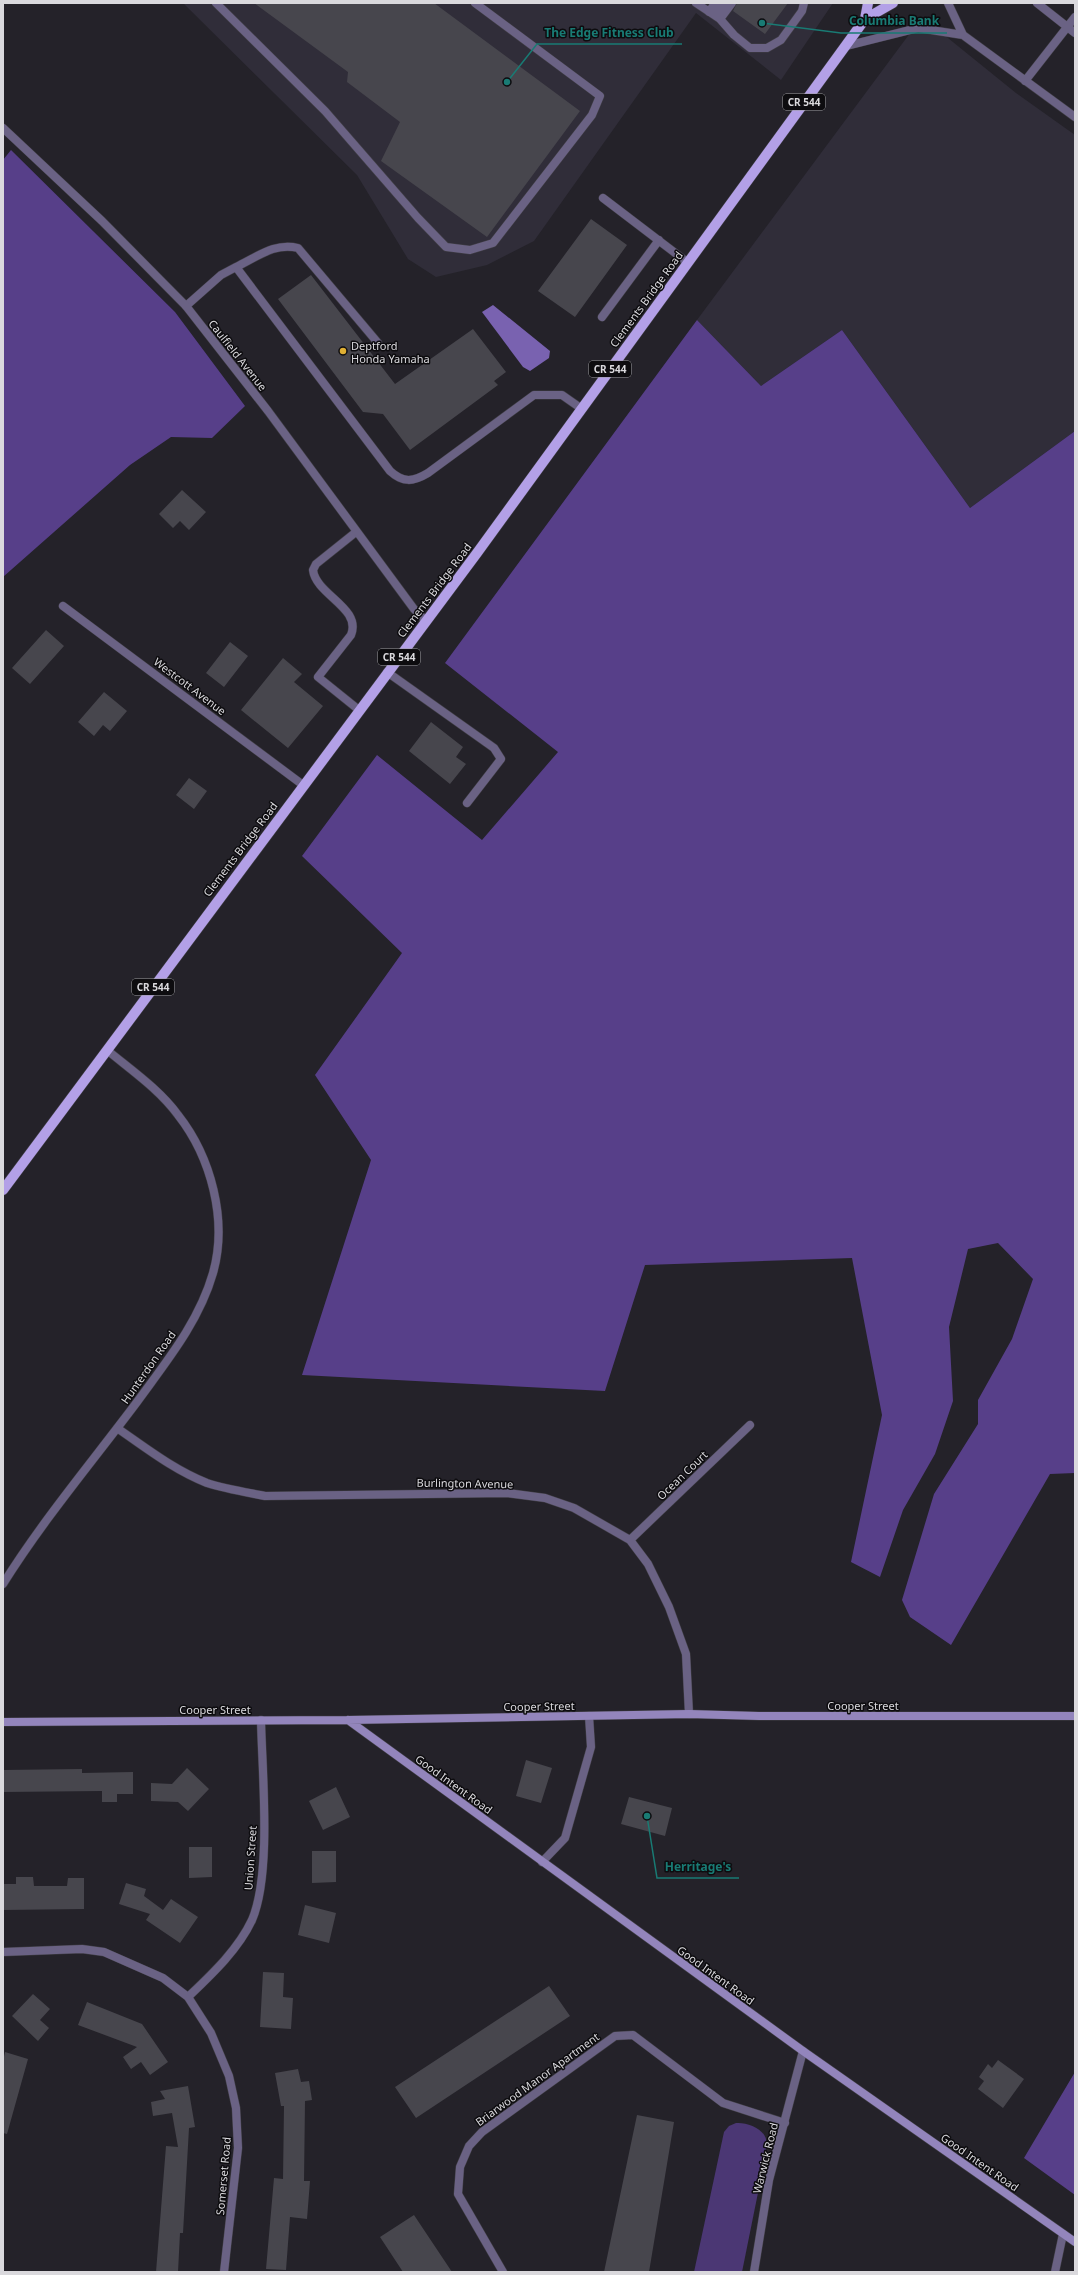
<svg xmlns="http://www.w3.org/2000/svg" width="1078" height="2275" font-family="'Noto Sans',sans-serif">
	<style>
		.built { fill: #302d39 }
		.green { fill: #4b3774 }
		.forest { fill: #573f89 }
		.water { fill: #7962b0 }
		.building { fill: #47464d }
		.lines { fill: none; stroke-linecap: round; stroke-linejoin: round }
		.service-casing { stroke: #413f46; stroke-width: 9 }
		.minor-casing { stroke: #413f46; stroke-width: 9 }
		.tertiary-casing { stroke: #413f46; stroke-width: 9 }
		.secondary-casing { stroke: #413f46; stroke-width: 9 }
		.primary-casing { stroke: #413f46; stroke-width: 11 }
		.service { stroke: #6a6284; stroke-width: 8 }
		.minor { stroke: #6a6284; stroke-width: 8 }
		.tertiary { stroke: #6a6284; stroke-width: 8 }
		.secondary { stroke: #9385bc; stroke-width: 8 }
		.primary { stroke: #b3a0e7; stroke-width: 10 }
		.poi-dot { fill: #e0b034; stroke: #0d0c0f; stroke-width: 1.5 }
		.labels { text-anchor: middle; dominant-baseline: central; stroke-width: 3; stroke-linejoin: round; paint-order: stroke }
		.shield { fill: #0d0c0f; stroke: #9c9c9f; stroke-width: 1 }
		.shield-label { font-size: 10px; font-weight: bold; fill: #dad9dd }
		.street-label { font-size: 11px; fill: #dad9dd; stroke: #0d0c0f }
		.poi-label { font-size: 11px; fill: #dad9dd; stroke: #0d0c0f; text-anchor: start }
		.leader { fill: none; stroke: #197b74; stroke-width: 1.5 }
		.callout-dot { fill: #197b74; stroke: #0d0c0f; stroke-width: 1.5 }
		.callout-label { font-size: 12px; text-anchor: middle; font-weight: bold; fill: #197b74; stroke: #0d0c0f; stroke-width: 3; stroke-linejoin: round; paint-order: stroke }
	</style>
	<rect width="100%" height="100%" fill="#242229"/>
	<!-- built -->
	<path class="built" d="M183,3H833L781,80L696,13L534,241L487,265L436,277L408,259L357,175Z
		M922,17L1016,93L1075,135V431L970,508L842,330L761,386L697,320Z"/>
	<!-- green -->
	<path class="green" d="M736,2123C746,2122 763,2128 766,2139C766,2143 766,2149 766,2153L742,2272H694L724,2132L729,2126Z"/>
	<!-- forest -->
	<path class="forest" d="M11,150L175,312L245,406L212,438L171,437L130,465L3,577V160Z
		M697,320L761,386L842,330L970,508L1075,431V1473L1050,1474L951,1645L910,1617L902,1600L934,1494L978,1424V1400L1012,1339L1033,1279L998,1243L968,1249L949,1327L953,1401L935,1454L903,1510L880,1577L851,1562L882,1415L852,1258L645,1265L605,1391L302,1375L371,1160L315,1075L402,953L302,856L377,755L482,840L558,752L445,663Z
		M1075,2072V2195L1024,2158Z"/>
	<!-- water -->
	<path class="water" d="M493,305L550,351L549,358L530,371L523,367L482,312Z"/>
	<!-- building -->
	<path class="building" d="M254,3H434L580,111L487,237L381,161L400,122L347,82L348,72Z
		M737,3H788L765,34L733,11Z
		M591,219L627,245L575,317L538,291Z
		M311,275L395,384L473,329L506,372L494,381L498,385L410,450L383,414L363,412L278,299Z
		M182,490L206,512L189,530L180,521L173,528L159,514Z
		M46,630L64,646L30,684L12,668Z
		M230,642L248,656L224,687L206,673Z
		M283,658L302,674L294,682L323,706L288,748L241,710Z
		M104,692L127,711L110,731L103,725L94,736L78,722Z
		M431,722L463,747L456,757L466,764L450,784L409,751Z
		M189,778L207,791L194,809L176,795Z
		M526,1760L552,1768L541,1803L516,1796Z
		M187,1768L209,1789L188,1811L178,1802L151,1801V1783L172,1784Z
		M82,1769V1773L133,1772V1794H117V1802H102V1791L3,1792V1770Z
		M336,1787L350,1817L323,1830L309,1801Z
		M629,1797L672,1808L665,1836L621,1824Z
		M189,1847H212V1877L189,1878Z
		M312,1851H336V1882L312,1883Z
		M16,1877H33L34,1886H67L68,1878H84V1909L3,1910V1884H16Z
		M126,1883L146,1889L144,1896L163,1910L171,1899L198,1917L180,1943L146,1920L150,1914L119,1904Z
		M305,1905L336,1913L329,1943L298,1935Z
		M263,1972L284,1973L283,1997L293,1998L291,2029L260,2027Z
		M549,1986L570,2016L416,2118L395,2087Z
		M33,1994L50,2009L40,2020L49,2028L38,2041L12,2016Z
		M87,2002L142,2024L168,2062L150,2075L141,2062L131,2069L123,2057L137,2047L78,2025Z
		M5,2052L28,2059L7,2134L3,2133V2061Z
		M998,2060L1024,2079L1003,2108L978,2089L984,2081L979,2077L988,2064L992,2068Z
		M298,2069L301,2082L309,2081L312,2100L305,2101L304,2181H310L307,2219L290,2217L286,2270L266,2269L274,2178L283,2179L284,2106H281L275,2073Z
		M188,2086L195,2127L189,2128L183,2233H180L178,2272H156L166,2146L178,2147L172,2113L153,2116L151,2102L165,2099L160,2091Z
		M637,2115L674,2122L649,2272H604Z
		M414,2215L452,2272H403L380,2237Z"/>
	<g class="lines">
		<defs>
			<path id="service" d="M216,3L325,111L418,218L446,247L470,250L493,243L592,115L600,96L475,3
				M696,3L720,19L734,35L750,48H767L781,40L802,11L804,3
				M948,3L963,35
				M1037,3L1075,33
				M709,12L715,3
				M715,15L724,3
				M720,19L732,3
				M846,46L918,28L963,35L1075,117
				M1025,81L1075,17
				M603,198L687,262
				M236,267C257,257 275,242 298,248L378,343
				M186,306L221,275L236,267L390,471C403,483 413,482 428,473L534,395H562L582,409
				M602,317L659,240
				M356,532L316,564L313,570C316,595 362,608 351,635L318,677L359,710
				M387,672L494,748L501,759L467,803
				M542,1862L565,1838L591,1747L589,1716
				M503,2272L458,2194L460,2167L469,2146L482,2132L615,2036L633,2035L723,2103L785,2123
				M1055,2272L1063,2234"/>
			<path id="minor" d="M63,606L303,785
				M117,1428C146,1448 174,1470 207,1483C226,1489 245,1492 265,1496L507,1493L545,1498L574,1508L630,1540L648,1564L669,1607L686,1654L689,1714
				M630,1540L750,1425
				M3,1584C43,1520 92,1462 137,1402C166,1362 199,1322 213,1273C228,1220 211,1157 178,1115C159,1089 131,1070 107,1050
				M3,1952L82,1949L104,1952L163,1978L188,1997L211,2033L229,2076L236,2108L238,2148L224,2272
				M188,1997C211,1975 238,1950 252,1920C272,1873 262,1772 261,1720
				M754,2272L769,2180L803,2051"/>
			<path id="tertiary" d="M3,128L102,221L186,306L268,411L414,609L426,621"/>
			<path id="secondary" d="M348,1720L803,2051L1075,2242
				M3,1722L348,1720L689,1714L759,1716H1075"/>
			<path id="primary" d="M865,19L868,3
				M3,1190L477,553L865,19L893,3"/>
		</defs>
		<!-- service casing -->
		<use href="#service" class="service-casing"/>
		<!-- minor casing -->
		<use href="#minor" class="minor-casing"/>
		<!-- tertiary casing -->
		<use href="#tertiary" class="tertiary-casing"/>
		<!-- secondary casing -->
		<use href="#secondary" class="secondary-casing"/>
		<!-- primary casing -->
		<use href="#primary" class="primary-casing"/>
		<!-- service -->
		<use href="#service" class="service"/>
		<!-- minor -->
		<use href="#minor" class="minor"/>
		<!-- tertiary -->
		<use href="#tertiary" class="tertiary"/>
		<!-- secondary -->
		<use href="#secondary" class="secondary"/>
		<!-- primary -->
		<use href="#primary" class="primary"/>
	</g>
	<!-- markers -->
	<circle class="poi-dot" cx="343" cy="351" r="4"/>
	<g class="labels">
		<!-- shield labels -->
		<g class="shield">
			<rect x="783" y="94" width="42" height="16" rx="3"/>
			<rect x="589" y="361" width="42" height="16" rx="3"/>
			<rect x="378" y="649" width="42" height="16" rx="3"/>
			<rect x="132" y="979" width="42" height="16" rx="3"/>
		</g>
		<g class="shield-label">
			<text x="804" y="102">CR 544</text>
			<text x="610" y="369">CR 544</text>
			<text x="399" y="657">CR 544</text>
			<text x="153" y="987">CR 544</text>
		</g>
		<!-- street labels -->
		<g class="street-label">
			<text transform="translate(646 299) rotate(-54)">Clements Bridge Road</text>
			<text transform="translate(238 355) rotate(52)">Caulfield Avenue</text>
			<text transform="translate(434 590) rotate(-53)">Clements Bridge Road</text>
			<text transform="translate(190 686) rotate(37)">Westcott Avenue</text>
			<text transform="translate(240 849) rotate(-53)">Clements Bridge Road</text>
			<text transform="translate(148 1367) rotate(-55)">Hunterdon Road</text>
			<text transform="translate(682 1475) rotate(-44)">Ocean Court</text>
			<text transform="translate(465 1483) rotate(1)">Burlington Avenue</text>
			<text x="863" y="1705">Cooper Street</text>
			<text transform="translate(539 1706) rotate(-1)">Cooper Street</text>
			<text x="215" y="1709">Cooper Street</text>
			<text transform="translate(454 1784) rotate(36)">Good Intent Road</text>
			<text transform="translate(250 1858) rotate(-86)">Union Street</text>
			<text transform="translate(716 1975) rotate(36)">Good Intent Road</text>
			<text transform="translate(537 2079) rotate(-36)">Briarwood Manor Apartment</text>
			<text transform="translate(765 2158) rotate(-76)">Warwick Road</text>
			<text transform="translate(980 2162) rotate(35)">Good Intent Road</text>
			<text transform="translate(223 2176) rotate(-85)">Somerset Road</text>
		</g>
		<!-- poi labels -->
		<g class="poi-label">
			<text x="351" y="345">Deptford<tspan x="351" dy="13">Honda Yamaha</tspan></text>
		</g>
	</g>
	<!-- callouts -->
	<path class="leader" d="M762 23L841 33H947M507 82L537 44H682M647 1816L657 1878H739"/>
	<g class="callout-dot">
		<circle cx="762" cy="23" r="4"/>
		<circle cx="507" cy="82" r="4"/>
		<circle cx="647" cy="1816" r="4"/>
	</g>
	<g class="callout-label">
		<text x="894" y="25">Columbia Bank</text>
		<text x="609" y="37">The Edge Fitness Club</text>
		<text x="698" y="1871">Herritage's</text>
	</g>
	<!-- border -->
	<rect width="1078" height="2275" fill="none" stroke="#dad9dd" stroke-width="8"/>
</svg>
